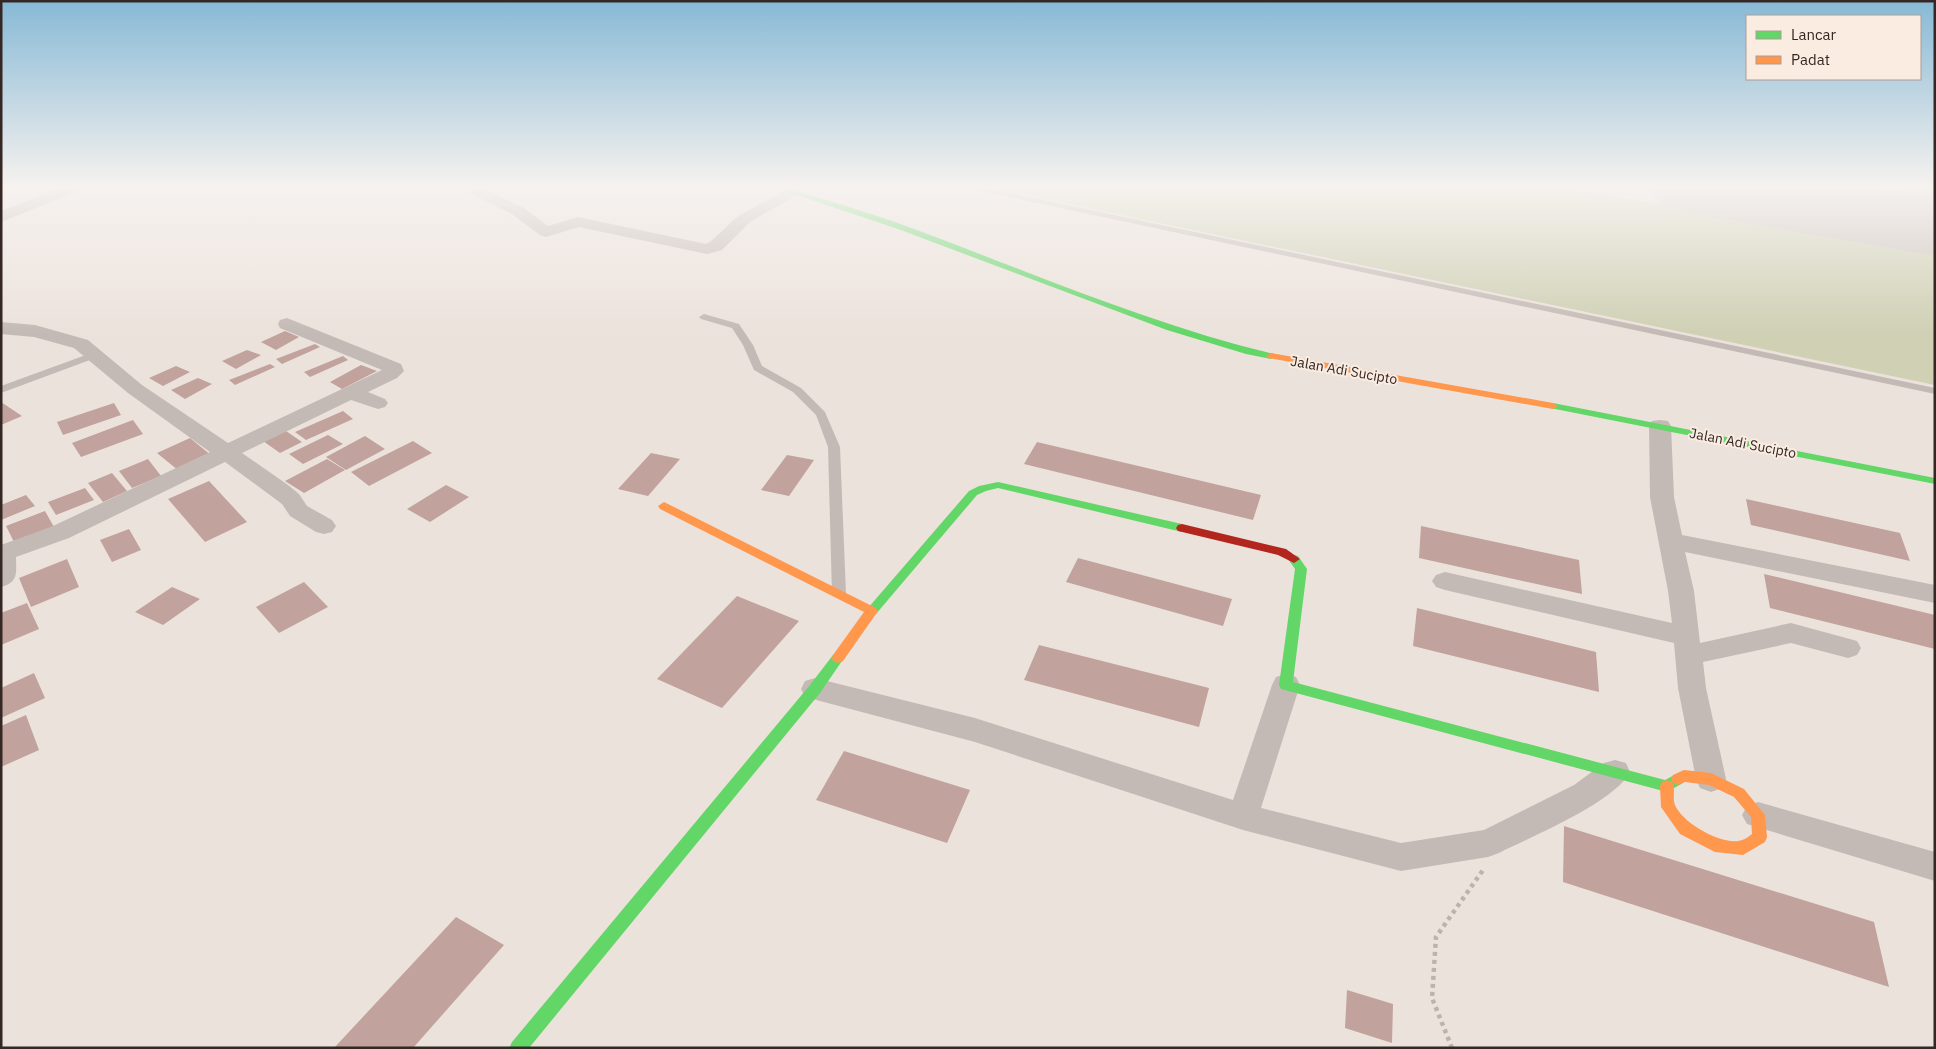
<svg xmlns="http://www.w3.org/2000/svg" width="1936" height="1049" font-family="'IBM Plex Sans',sans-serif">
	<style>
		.green { fill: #cfd0b4 }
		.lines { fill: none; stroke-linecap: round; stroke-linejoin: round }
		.runway { fill: #ccc3be; fill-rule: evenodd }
		.building { fill: #c1a29c }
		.path { stroke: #bdb3ad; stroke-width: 4.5; stroke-dasharray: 4 4; stroke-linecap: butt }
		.lane { fill: #c4bab5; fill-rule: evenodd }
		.street { fill: #c4bab5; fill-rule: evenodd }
		.fast { fill: #63d668; fill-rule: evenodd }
		.slow { fill: #ff974d; fill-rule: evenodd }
		.jam { fill: #b3261e; fill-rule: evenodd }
		.labels { text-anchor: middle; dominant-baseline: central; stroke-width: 4; stroke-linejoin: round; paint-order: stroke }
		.street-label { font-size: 14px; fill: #342724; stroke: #faece1 }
	</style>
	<rect width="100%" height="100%" fill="#ece2dc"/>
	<!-- green -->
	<path class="green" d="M983,186H1555L1935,252V385Z
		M1856,186H1935V198Z"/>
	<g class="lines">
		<!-- runway -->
		<path class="runway" d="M1648,186H1871L1935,196V256L1695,214L1662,206Z"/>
	</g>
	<!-- building -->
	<path class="building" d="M285,331L299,337L276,350L261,342Z
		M315,344L320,347L282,364L276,359Z
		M247,350L261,355L236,369L222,361Z
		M343,356L348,360L310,377L304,372Z
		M270,364L275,367L235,385L229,380Z
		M361,365L377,371L342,389L330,382Z
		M176,366L190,372L163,386L149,378Z
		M198,378L212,384L185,399L171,390Z
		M1,402L22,416L1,425Z
		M114,403L121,415L63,435L57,422Z
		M343,411L353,419L306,440L295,432Z
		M133,420L143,434L81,457L72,443Z
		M286,431L302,442L280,453L263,441Z
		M328,435L343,444L303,464L289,454Z
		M365,436L385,449L346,470L326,457Z
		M190,438L212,456L179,471L157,453Z
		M413,441L432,453L369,486L351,472Z
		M1037,442L1261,495L1253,520L1024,464Z
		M651,453L680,459L648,496L618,489Z
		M787,455L814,460L789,496L761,490Z
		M148,459L161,476L132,488L119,471Z
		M327,459L345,470L304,493L285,481Z
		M112,473L127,491L103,502L88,483Z
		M209,481L247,522L205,542L168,499Z
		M446,485L469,497L430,522L407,509Z
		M85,488L94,500L56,515L48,502Z
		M26,495L35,506L1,520V505Z
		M1746,499L1900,533L1910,561L1751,525Z
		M45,511L54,527L14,542L6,526Z
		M1421,526L1579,560L1582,594L1419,558Z
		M129,529L141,550L112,562L100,540Z
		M1078,558L1232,599L1223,626L1066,582Z
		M67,559L79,587L31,607L19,578Z
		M1764,574L1935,615V649L1770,608Z
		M304,582L328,607L279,633L256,607Z
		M172,587L200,599L163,625L135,612Z
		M737,596L799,621L722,708L657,679Z
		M27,603L39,629L1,645V613Z
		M1417,608L1596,652L1599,692L1413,646Z
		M1039,645L1209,688L1199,727L1024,680Z
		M34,673L45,698L1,718V688Z
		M26,715L39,750L1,767V726Z
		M844,751L970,790L947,843L816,800Z
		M1564,826L1874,922L1889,987L1563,882Z
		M456,917L504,945L413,1048H334Z
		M1347,990L1393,1004L1392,1043L1345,1028Z"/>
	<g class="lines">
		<!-- path -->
		<path class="path" d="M1452,1048L1432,998L1436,937L1483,870"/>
		<!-- lane -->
		<path class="lane" d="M963,186H977L1935,388V394L967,188Z
			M704,314L739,324L753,345L762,366L801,388L825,412L840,447L846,594L844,597H834L832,594L828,447L816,415L793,392L754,370L743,345L732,328L701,319L699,317Z
			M94,352L98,353L99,355L98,357L1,393V386Z"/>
		<!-- street -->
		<path class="street" d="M65,186H86L83,189L1,222V211Z
			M472,186H487L486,190L524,208L548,226L578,217L706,244L710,242L738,216L787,189H797L800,192L797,195L750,222L722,250L707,254L579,227L546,237L540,235L512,214L473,195L470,192Z
			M287,318L401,364L404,371L397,378L368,392L385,399L388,403L385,407L378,409L351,400L242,453L288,485L299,494L307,506L332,520L336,526L332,532L324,534L316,532L290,516L282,504L225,462L69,538L16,557C16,573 19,582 1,587V545L53,526L210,452L128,393L74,348L34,337L1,334V322L35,325L88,340L142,385L228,443L382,370L280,328L278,324L280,320Z
			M1660,420L1668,421L1671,426L1674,497L1682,535L1935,585V603L1685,552L1694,591L1700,643L1791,623L1857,641L1861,648L1857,655L1848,658L1791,643L1703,662L1706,688L1726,779L1722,788L1711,792L1700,788L1696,779L1678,688L1674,643L1445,590L1436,587L1432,581L1436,575L1445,572L1672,623L1668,591L1650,497L1649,426L1652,421Z
			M1286,674L1296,677L1300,685L1261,808L1401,843L1484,830L1574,785L1604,763L1615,760L1626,763L1630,772C1615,802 1531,837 1499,853L1488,857L1401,871L1243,830L975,742L805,697L801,689L805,681L815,678L975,718L1233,800L1272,685L1276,677Z
			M1758,802L1935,852V881L1747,824L1742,815L1747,806Z"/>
		<!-- fast -->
		<path class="fast" d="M770,186H780C822,199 865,211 906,226C1028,271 1148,324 1274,354L1276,356L1271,359L1246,354L1167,330L898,229Z
			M1553,403L1935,478V484L1550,408L1548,406L1550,404Z
			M998,482L1182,524L1188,528L1182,532L998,488L986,491L977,495L876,614H868L866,611L868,608L969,491L979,486Z
			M1294,555L1298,556L1307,569L1293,682L1665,780L1678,773L1683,775L1685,779L1683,783L1667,792L1281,689L1279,685L1295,569L1288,559Z
			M838,653L843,655L844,658L820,693L529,1048H509L512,1042L810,685L833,655Z"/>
		<!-- slow -->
		<path class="slow" d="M1271,353L1553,403L1558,406L1553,409L1268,358L1266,356Z
			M664,502L876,608L878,611L843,661L838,663L833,661L832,658L833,655L864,612L660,509L658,506Z
			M1684,770L1711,773L1744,789L1765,815L1767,837L1765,842L1743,855L1715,852L1680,834L1661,807L1660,786L1662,782L1667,780L1672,782C1676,789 1672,798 1675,805C1682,823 1724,847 1742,840C1746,839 1749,836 1752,834L1751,817L1734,797L1709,785L1685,782L1678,785L1673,783L1671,779L1673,775Z"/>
		<!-- jam -->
		<path class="jam" d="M1182,524L1286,549L1300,559L1294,563L1278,555L1178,531L1176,528L1178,525Z"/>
	</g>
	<!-- sky -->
	<linearGradient id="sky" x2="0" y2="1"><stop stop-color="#87b9d6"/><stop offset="0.56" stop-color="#f6f2ef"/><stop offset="1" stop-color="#f6f2ef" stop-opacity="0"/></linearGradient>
	<rect width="1936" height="333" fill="url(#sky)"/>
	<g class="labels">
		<!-- street labels -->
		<g class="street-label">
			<text transform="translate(1344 370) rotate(10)">Jalan Adi Sucipto</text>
			<text transform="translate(1743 443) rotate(11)">Jalan Adi Sucipto</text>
		</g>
	</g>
	<!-- border -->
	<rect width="1936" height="1049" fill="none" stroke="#342724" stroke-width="5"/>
	<!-- legend -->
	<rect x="1746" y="15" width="175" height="65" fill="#faece1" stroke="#ab9d95"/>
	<rect x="1756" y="31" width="25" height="8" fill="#63d668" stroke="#ab9d95"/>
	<text x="1791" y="40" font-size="15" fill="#342724">Lancar</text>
	<rect x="1756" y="56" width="25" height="8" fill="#ff974d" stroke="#ab9d95"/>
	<text x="1791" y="65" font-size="15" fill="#342724">Padat</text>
</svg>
